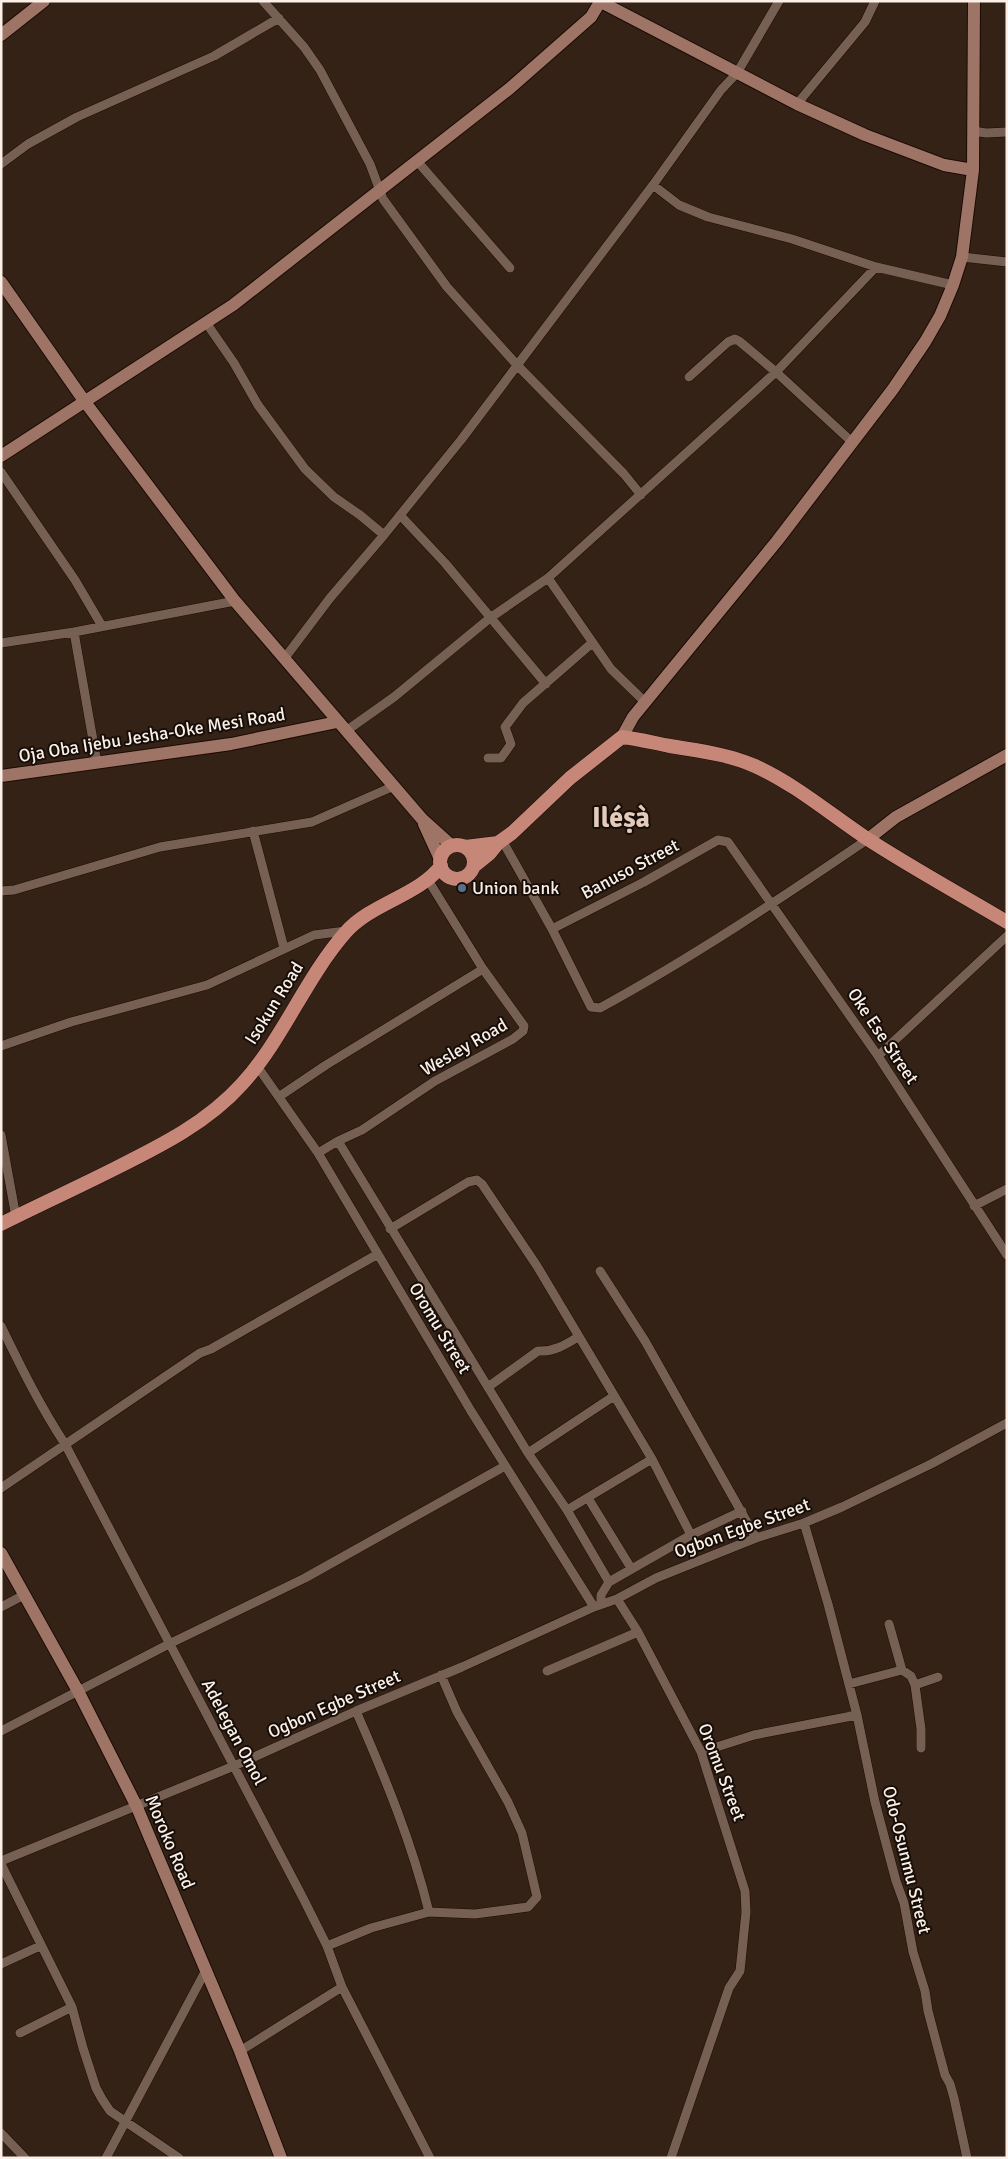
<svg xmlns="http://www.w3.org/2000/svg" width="1008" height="2159" font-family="Signika,sans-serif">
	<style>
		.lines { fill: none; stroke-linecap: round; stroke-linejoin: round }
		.street-casing { stroke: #1c0b03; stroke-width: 10 }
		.secondary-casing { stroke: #1c0b03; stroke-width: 14 }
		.primary-casing { stroke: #1c0b03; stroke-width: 15 }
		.street { stroke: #766053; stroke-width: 9 }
		.secondary { stroke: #9e7466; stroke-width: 12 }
		.primary { stroke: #c68778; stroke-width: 14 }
		.service-dot { fill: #5c6f8a; stroke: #160e09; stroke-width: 2 }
		.labels { text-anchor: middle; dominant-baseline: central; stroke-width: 4; stroke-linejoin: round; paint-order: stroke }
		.street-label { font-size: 18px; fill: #fcefe7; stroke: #160e09 }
		.poi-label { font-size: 18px; fill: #fcefe7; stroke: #160e09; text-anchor: start }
		.town-label { font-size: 28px; font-weight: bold; fill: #e3cabb; stroke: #160e09 }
	</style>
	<rect width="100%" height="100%" fill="#352217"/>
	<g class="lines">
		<defs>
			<path id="street" d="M263,1L304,47L320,70L370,164L383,199L447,287L517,365L624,474L641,495
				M797,104L865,22L875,1
				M973,131L986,133L1007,132
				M417,161L510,268
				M1,164L28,144L77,117L214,56L279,18
				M653,185L679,205L708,217L792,239L876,267L953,285
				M962,257L1007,262
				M207,324L234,363L258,405L305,469L334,497L360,515L384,535
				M689,377L728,342L735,339L739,341L776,372L852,442
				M1,472L75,580L102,626
				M400,515L445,563L546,684
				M548,578L611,669L645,702
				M74,632L97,763
				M1,643L74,632L235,601
				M284,659L330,598L384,535L461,440L653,185L721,90L737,73L779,1
				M346,731L394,697L490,618L548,578L776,372L876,267
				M488,758H501L511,744L505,727L523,703L592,643
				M253,831L284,948
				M502,840L552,929L591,1007L600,1008C693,957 780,899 868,839
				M1,891L14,890L160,847L312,822L394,786
				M552,929L644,882L718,840L728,842L878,1056L1007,1255
				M1,1046L71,1022L207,985L314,935L346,931
				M878,1056L1007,936
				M257,1066L318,1153L471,1411L594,1607
				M280,1096L326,1065L483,969
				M1,1135L16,1217
				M338,1141L528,1453L567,1510L609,1582
				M318,1153L338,1141L362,1130L435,1081L513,1039L523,1031L524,1026L483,969L428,880
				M974,1206L1007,1189
				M390,1229L468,1182L477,1180L482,1184L537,1266L652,1459L691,1535
				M600,1271L645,1341L756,1538
				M1,1326C21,1367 40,1406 65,1444L303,1898L327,1946L342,1987L430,2158
				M488,1387L538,1351C554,1352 565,1345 578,1337
				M528,1453L614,1396
				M1,1488L200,1353L211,1349L378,1254
				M588,1498L631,1568
				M567,1510L652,1459
				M804,1523L828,1604L857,1715L875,1802L896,1881L904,1903L913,1952L925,1991L928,2011L945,2075L950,2084L954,2098L967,2158
				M617,1599L638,1632L701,1752L745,1891L746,1912L740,1971L729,1988L671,2158
				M601,1604V1595L609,1582L691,1535L742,1511
				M1,1607L24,1595
				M889,1624L902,1670
				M547,1671L638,1632
				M849,1684L902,1670L911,1676L915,1685
				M356,1711C385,1777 412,1843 429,1912
				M1,1731L169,1644L305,1578L505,1466
				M921,1748V1729L915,1685L938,1677
				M701,1752L754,1735L857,1715
				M1,1861L234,1766L356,1711L462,1667L594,1607L617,1599L656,1578L756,1538L804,1523L842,1507L931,1464L1007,1423
				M1,1864L72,2007L83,2048L96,2088L102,2099L110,2111L179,2158
				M327,1946L371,1928L429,1912L475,1914L528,1907L537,1897L522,1833L508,1802L457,1712L441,1675
				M1,1964L40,1946
				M20,2033L72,2007
				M240,2051L342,1987
				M1,2133L25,2158
				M106,2158L206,1970"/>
			<path id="secondary" d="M599,1L797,104L865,135L944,165L973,170
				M1,35L44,1
				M1,282L85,402L235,601L422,819L452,846
				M1,456L233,305L509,89L591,17L600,2
				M622,737L633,717L777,541L893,389L925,342L940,316L953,285L962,257L973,170L974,1
				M1,776L231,744L337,722
				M424,824L440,859
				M868,839L896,817L1007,755
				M1,1553L78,1691L136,1805L240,2051L281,2158"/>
			<path id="primary" d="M440 862a17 17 0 1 1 34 0a17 17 0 1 1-34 0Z
				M465,847L498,843
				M474,866L490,853L498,843L512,833L570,778L622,737C639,739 654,743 670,746C699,751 728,754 755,766C795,784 830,814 866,838C912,868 960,894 1007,922
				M1,1224C37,1206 74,1189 110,1171C158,1147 206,1124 242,1084C283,1039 305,979 345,933C371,903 418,896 441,866"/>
		</defs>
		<!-- street casing -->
		<use href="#street" class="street-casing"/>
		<!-- secondary casing -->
		<use href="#secondary" class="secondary-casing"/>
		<!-- primary casing -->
		<use href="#primary" class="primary-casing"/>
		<!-- street -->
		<use href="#street" class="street"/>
		<!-- secondary -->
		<use href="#secondary" class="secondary"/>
		<!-- primary -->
		<use href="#primary" class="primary"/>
	</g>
	<!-- markers -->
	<circle class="service-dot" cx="462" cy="888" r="5"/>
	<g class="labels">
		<!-- street labels -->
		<g class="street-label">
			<text transform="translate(152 735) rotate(-9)">Oja Oba Ijebu Jesha-Oke Mesi Road</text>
			<text transform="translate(630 869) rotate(-28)">Banuso Street</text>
			<text transform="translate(274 1003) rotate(-58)">Isokun Road</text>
			<text transform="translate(883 1036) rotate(56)">Oke Ese Street</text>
			<text transform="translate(464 1047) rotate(-30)">Wesley Road</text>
			<text transform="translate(440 1328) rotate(59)">Oromu Street</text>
			<text transform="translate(742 1528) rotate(-20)">Ogbon Egbe Street</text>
			<text transform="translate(334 1704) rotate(-24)">Ogbon Egbe Street</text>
			<text transform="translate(234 1732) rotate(62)">Adelegan Omol</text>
			<text transform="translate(722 1772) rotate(69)">Oromu Street</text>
			<text transform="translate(170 1842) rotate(67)">Moroko Road</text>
			<text transform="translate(907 1860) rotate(76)">Odo-Osunmu Street</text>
		</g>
		<!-- poi labels -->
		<g class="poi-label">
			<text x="472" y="888">Union bank</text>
		</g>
		<!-- town labels -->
		<g class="town-label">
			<text x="621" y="818">Iléṣà</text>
		</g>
	</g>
	<!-- border -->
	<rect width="1008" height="2159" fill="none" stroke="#fcefe7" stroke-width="5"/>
</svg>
